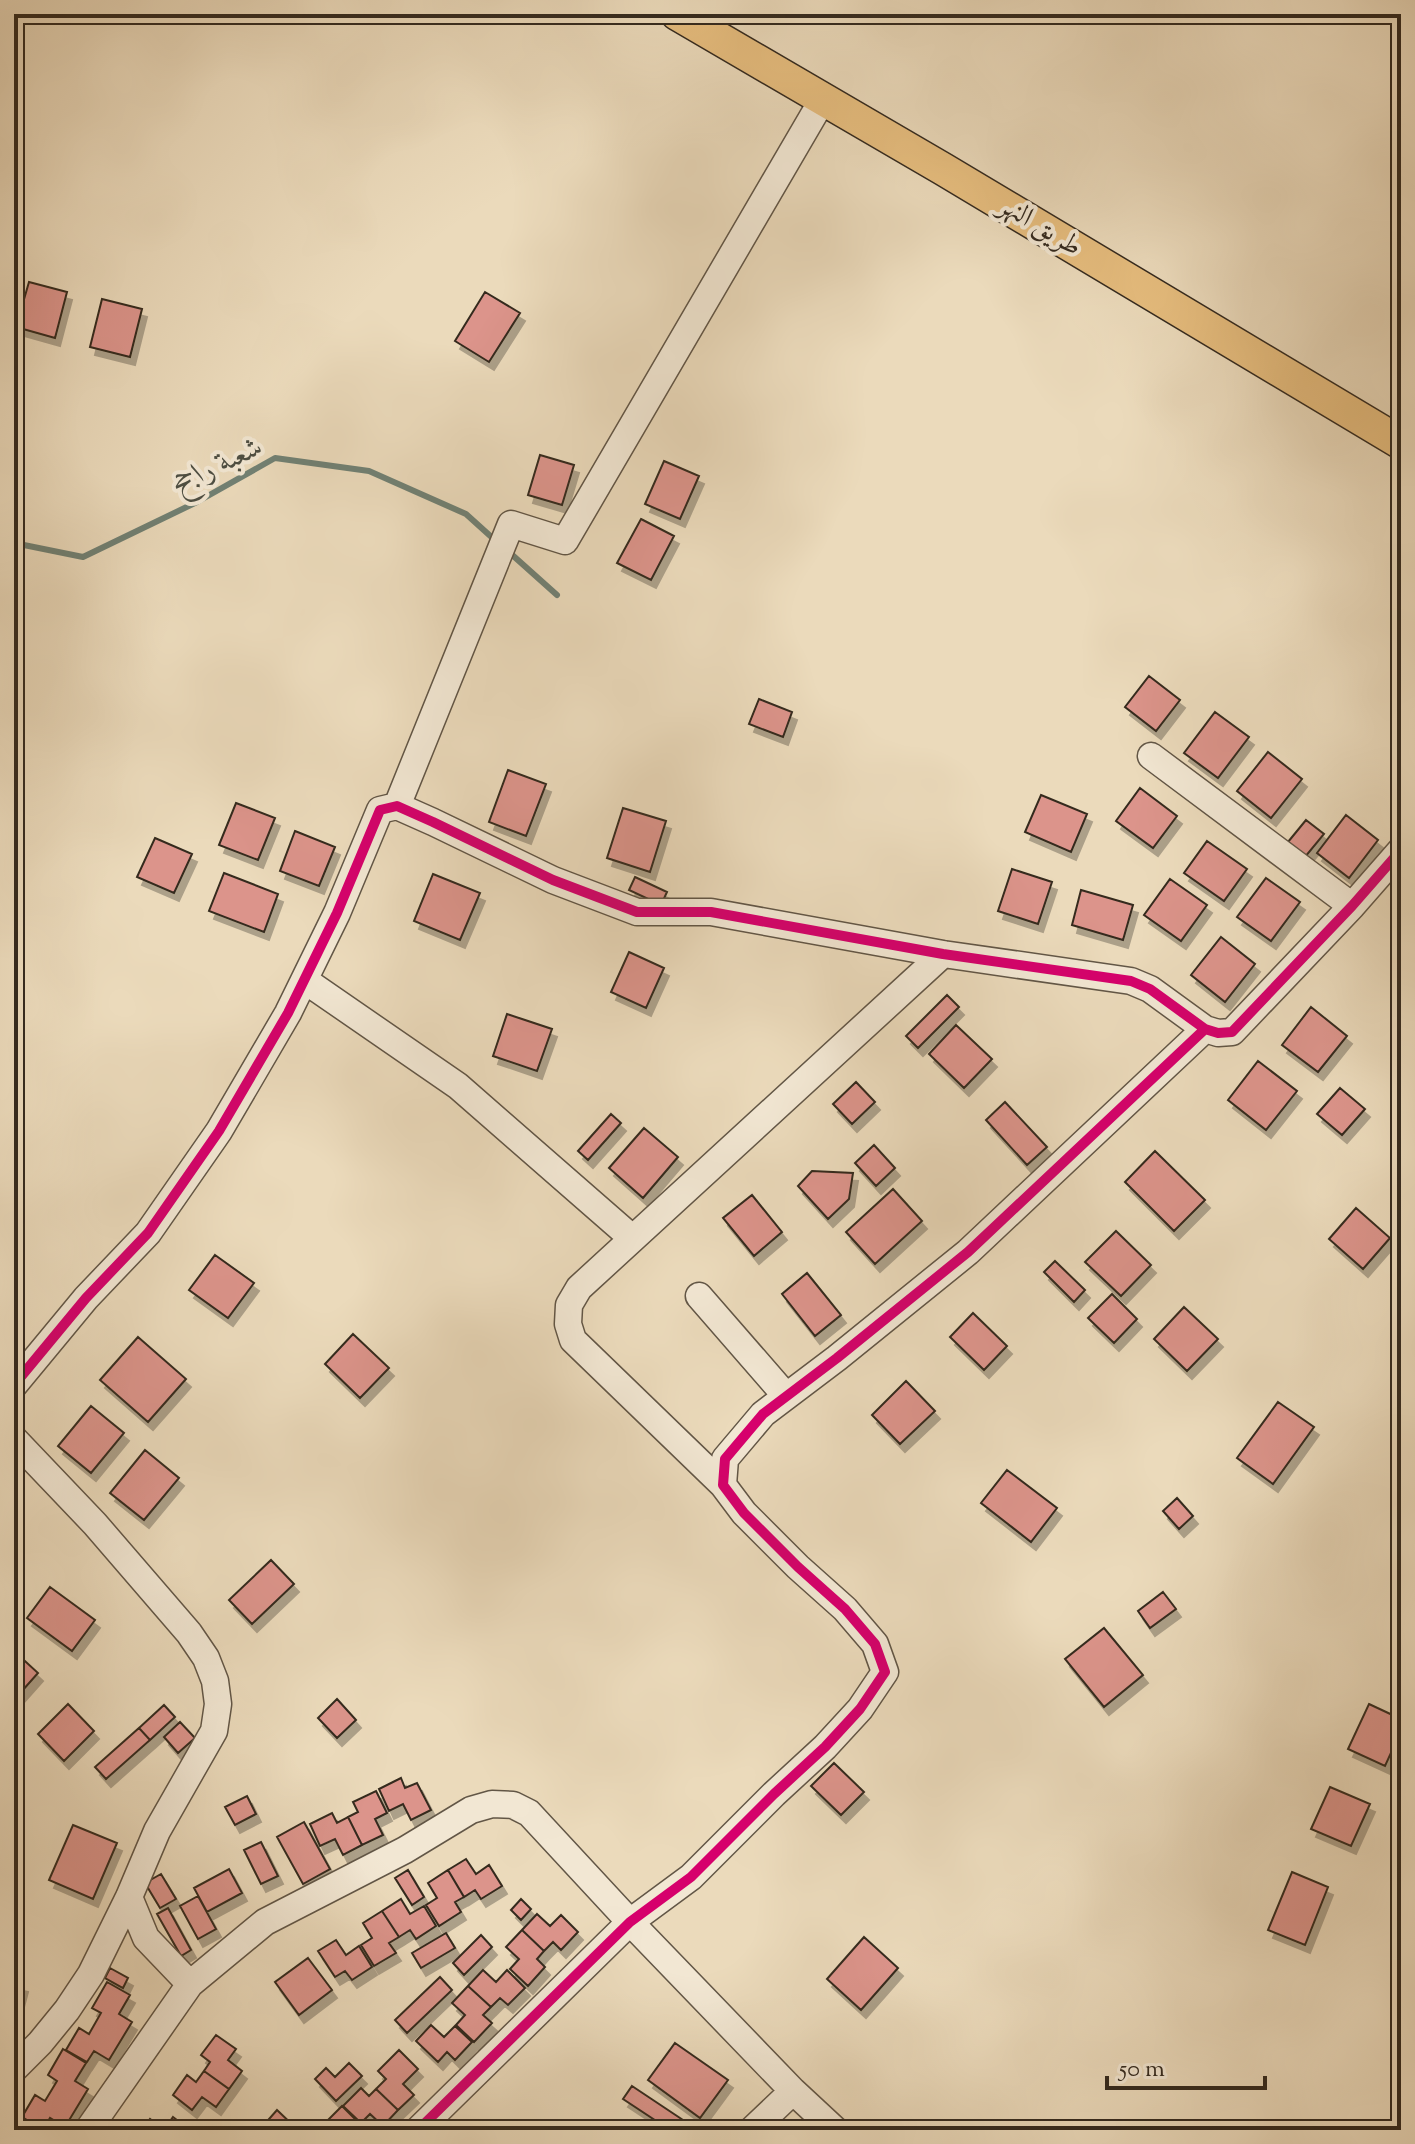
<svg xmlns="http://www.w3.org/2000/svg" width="1415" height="2144" font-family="'Sorts Mill Goudy',Amiri,serif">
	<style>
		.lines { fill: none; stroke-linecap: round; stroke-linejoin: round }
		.stream { stroke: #718174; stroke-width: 6 }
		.building { fill: #dc948b; stroke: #342a1f; stroke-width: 2; filter: url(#shadow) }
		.minor-casing { stroke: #625646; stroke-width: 29 }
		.major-casing { stroke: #342a1f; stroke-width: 35 }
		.minor { stroke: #f2e7d3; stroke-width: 26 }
		.major { stroke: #e6bd7e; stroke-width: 32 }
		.cycleway-casing { stroke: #f2e7d3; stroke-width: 15 }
		.cycleway { stroke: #d6006c; stroke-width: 10 }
		.labels { text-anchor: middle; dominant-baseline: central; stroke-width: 8; stroke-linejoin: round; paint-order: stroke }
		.street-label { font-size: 28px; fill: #342a1f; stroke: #f2e7d3 }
		.water-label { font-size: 30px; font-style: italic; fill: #4d4e42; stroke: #f2e7d3 }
	</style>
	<defs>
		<filter id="shadow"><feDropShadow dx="5" dy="8" stdDeviation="0" flood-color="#0004"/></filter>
	</defs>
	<rect width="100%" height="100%" fill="#ebdabb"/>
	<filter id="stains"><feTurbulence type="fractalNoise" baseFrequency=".0025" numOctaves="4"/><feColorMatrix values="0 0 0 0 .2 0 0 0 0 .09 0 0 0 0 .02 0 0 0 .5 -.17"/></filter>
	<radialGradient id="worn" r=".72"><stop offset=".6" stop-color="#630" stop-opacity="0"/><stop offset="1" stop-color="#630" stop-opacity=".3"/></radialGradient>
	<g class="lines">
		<!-- stream -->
		<path class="stream" d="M14,543L83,557L197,502L275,458L369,471L466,514L497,542
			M509,552L557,595"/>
	</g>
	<!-- building -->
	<path class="building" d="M29,282L67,292L55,338L16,327Z
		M485,292L520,313L489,362L455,341Z
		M102,299L142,309L130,357L90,347Z
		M540,455L574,465L562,505L528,495Z
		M664,461L699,476L680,519L645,504Z
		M641,519L674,536L651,580L617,563Z
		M1149,676L1180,700L1156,731L1125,707Z
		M759,699L792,712L783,737L749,724Z
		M1215,712L1249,737L1218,778L1184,753Z
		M1268,752L1302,779L1271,818L1237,791Z
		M508,770L546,784L526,836L489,822Z
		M1140,788L1177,816L1153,848L1116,821Z
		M1041,795L1087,814L1071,852L1025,832Z
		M236,803L275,818L258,860L219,845Z
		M623,808L666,821L650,872L607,858Z
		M1346,815L1378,840L1349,878L1317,853Z
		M1306,820L1324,834L1305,857L1288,842Z
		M295,831L335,847L319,886L280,871Z
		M155,838L192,854L174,893L137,877Z
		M1207,841L1247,869L1224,901L1184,873Z
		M1012,869L1052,882L1038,924L998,911Z
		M224,873L278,894L264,932L209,911Z
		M433,874L480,893L460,940L414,921Z
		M635,877L667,892L661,905L629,890Z
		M1266,878L1300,902L1271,941L1237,917Z
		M1170,879L1207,905L1181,941L1144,915Z
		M1081,890L1133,905L1123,940L1072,925Z
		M1221,937L1255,964L1225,1002L1191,975Z
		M629,952L664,968L646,1008L611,992Z
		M947,995L959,1007L918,1048L906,1036Z
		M1311,1007L1347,1036L1318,1072L1282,1045Z
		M507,1014L552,1029L537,1071L493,1056Z
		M956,1025L992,1059L964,1088L929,1054Z
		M1258,1061L1297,1091L1266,1130L1228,1100Z
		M856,1082L875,1102L852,1124L833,1104Z
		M1340,1088L1365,1109L1342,1135L1317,1114Z
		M1005,1102L1047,1147L1027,1165L986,1120Z
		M611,1114L621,1123L588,1160L578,1151Z
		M644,1128L678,1157L643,1198L609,1168Z
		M874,1145L895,1168L876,1186L855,1163Z
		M1155,1151L1205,1200L1174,1231L1125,1182Z
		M812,1171L853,1173L849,1199L828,1219L798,1186Z
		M893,1189L922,1221L875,1264L846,1232Z
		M752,1195L782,1232L754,1256L723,1218Z
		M1356,1208L1390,1238L1363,1269L1329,1239Z
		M1116,1231L1151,1265L1121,1296L1085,1262Z
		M215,1255L254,1283L228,1318L189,1290Z
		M1055,1261L1085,1290L1074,1302L1044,1272Z
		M807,1273L841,1315L815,1336L782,1294Z
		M1112,1294L1137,1319L1114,1343L1088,1318Z
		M1184,1307L1218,1339L1187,1371L1154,1339Z
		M973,1313L1007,1346L984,1370L950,1337Z
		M353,1334L389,1368L360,1398L325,1364Z
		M138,1337L186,1379L148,1422L100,1380Z
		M906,1381L935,1411L900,1444L872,1415Z
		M1278,1402L1314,1427L1273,1484L1237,1458Z
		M91,1406L124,1433L91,1473L58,1446Z
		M145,1450L179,1478L144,1520L110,1493Z
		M1007,1470L1057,1508L1031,1542L981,1503Z
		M1177,1498L1193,1516L1179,1529L1163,1511Z
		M271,1560L294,1584L252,1624L229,1600Z
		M50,1587L95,1620L72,1651L27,1618Z
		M1163,1592L1176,1609L1150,1628L1138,1611Z
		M1104,1628L1143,1675L1104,1707L1065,1659Z
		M14,1651L38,1673L14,1700Z
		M337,1699L356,1720L337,1738L318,1718Z
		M68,1704L94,1731L64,1761L38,1734Z
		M1369,1704L1401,1719V1731L1385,1766L1348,1749Z
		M164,1705L175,1717L150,1740L139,1728Z
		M180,1722L195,1738L178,1753L164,1737Z
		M139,1728L150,1740L106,1779L95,1767Z
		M834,1763L864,1792L841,1815L811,1786Z
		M401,1778L405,1788L417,1783L431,1810L411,1820L403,1804L389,1811L379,1789Z
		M1330,1787L1370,1804L1351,1846L1311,1829Z
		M376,1791L387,1813L375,1819L383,1835L362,1845L348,1817L358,1812L353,1802Z
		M247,1796L256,1814L235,1825L225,1807Z
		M332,1813L337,1823L348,1817L362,1845L343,1855L335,1839L320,1846L310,1824Z
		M304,1822L330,1869L303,1884L277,1837Z
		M73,1825L117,1843L93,1899L49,1880Z
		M261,1842L278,1876L261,1884L244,1850Z
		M466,1859L476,1874L489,1865L502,1886L481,1899L475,1890L464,1897L448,1870Z
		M229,1869L242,1893L207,1912L194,1888Z
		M408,1870L424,1897L412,1905L395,1878Z
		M448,1870L464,1897L455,1902L461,1912L439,1926L426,1905L437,1898L428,1883Z
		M1292,1872L1328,1887L1305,1945L1268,1930Z
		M161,1874L176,1899L160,1908L145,1883Z
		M198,1896L216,1929L198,1939L180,1906Z
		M401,1899L410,1914L424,1906L436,1926L416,1939L410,1930L399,1937L382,1911Z
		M521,1899L531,1909L521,1920L511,1910Z
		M168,1908L191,1950L181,1956L157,1914Z
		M382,1911L399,1937L389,1943L396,1953L374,1966L361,1945L372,1938L363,1923Z
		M537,1914L550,1926L561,1915L578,1932L561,1950L553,1942L544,1951L522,1930Z
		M522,1930L544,1951L537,1959L545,1967L528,1986L510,1969L519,1959L506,1947Z
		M446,1933L455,1948L421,1968L412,1953Z
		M481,1935L492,1947L464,1975L453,1963Z
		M864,1937L898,1968L861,2010L827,1979Z
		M336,1940L346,1955L359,1946L372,1967L352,1980L345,1971L335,1977L318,1951Z
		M308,1958L332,1990L299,2015L275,1982Z
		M110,1968L128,1978L123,1988L105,1978Z
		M483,1970L496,1982L507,1970L525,1988L508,2005L500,1998L491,2007L468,1986Z
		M440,1977L452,1990L407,2033L395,2020Z
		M14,1982L23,1984L14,2018Z
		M107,1982L130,1995L119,2014L132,2022L109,2060L94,2051L87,2062L66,2050L79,2028L89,2034L101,2013L92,2008Z
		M468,1986L491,2007L483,2015L492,2023L474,2042L456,2025L465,2015L452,2003Z
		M431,2025L444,2037L455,2026L472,2042L455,2060L447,2052L438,2062L416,2041Z
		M216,2035L236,2049L228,2060L242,2071L229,2089L204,2071L210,2062L201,2055Z
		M675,2043L728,2080L700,2118L648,2080Z
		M63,2049L86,2063L75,2081L88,2089L65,2127L50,2118L43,2130L22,2117L35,2095L45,2101L57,2081L48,2075Z
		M399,2050L418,2069L403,2084L414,2095L398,2110L376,2089L386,2079L378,2071Z
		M349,2063L362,2076L336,2101L315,2079L326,2068L335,2077Z
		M204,2071L229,2089L216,2107L202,2097L192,2110L173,2095L187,2075L196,2082Z
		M632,2086L686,2122L681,2130H670L623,2099Z
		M361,2088L369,2096L376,2089L398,2110L383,2126L370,2114L361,2123L343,2106Z
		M342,2106L361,2125L356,2130H324L321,2127Z
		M1401,2106V2130H1394L1387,2125Z
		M277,2110L298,2130H265L262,2127Z
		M22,2117L44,2130H14Z
		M173,2117L190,2130H142L150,2119L164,2130Z"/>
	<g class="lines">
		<defs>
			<path id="minor" d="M1151,756L1352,906
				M397,806L511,524L565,541L823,99
				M313,986L458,1086L632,1238
				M699,1296L786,1396
				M14,1385L86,1298L148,1233L219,1131L288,1013L337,913L380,810L397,806L433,822L553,880L637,912H711L943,954L1131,981L1150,989L1205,1029
				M14,1439L95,1524L189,1633L206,1658L215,1681L218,1704L214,1731L157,1831L129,1897L91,1974L67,2010L40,2043L14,2069
				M723,1485L573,1340L568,1324L569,1305L579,1288L943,954
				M129,1897L146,1938L190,1984
				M88,2130L190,1984L265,1922L405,1850L471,1810L492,1804L513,1805L529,1813L630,1922L793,2091L835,2130
				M418,2130L630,1922L691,1877L774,1794L825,1747L860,1709L885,1672L875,1644L845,1609L798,1567L744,1513L723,1485L725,1459L763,1414L837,1358L968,1252L1205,1029L1218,1033L1232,1032L1352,906L1401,850
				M752,2130L793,2091"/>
			<path id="major" d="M677,14L943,169L1401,443"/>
		</defs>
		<!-- minor casing -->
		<use href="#minor" class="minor-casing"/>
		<!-- major casing -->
		<use href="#major" class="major-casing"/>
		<!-- minor -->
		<use href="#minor" class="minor"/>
		<!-- major -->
		<use href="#major" class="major"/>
		<defs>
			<path id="cycleway" d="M14,1385L86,1298L148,1233L219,1131L288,1013L337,913L380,810L397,806L433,822L553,880L637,912H711L943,954L1131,981L1150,989L1205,1029
				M418,2130L630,1922L691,1877L774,1794L825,1747L860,1709L885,1672L875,1644L845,1609L798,1567L744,1513L723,1485L725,1459L763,1414L837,1358L968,1252L1205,1029L1218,1033L1232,1032L1352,906L1401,850"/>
		</defs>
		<!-- cycleway casing -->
		<use href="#cycleway" class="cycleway-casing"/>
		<!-- cycleway -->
		<use href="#cycleway" class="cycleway"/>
	</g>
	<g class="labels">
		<!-- street labels -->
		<g class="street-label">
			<text transform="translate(1040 227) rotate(31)">طريق النهر</text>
		</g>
		<!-- water labels -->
		<g class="water-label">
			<text transform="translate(218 466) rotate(-25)">شعبة راجح</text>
		</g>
	</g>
	<!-- margin -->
	<rect width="1415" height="2144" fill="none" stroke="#ebdabb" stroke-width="48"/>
	<rect x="16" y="16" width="1383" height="2112" fill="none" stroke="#342a1f" stroke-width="4"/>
	<rect x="24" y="24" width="1367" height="2096" fill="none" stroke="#342a1f" stroke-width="2"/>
	<!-- scale -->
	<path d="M1107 2076v12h158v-12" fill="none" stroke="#342a1f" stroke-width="4"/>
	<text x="1119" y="2076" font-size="24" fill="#342a1f" stroke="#f2e7d3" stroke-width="6" paint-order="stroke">50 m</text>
	<rect width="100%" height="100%" filter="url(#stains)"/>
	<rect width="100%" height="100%" fill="url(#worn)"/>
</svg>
